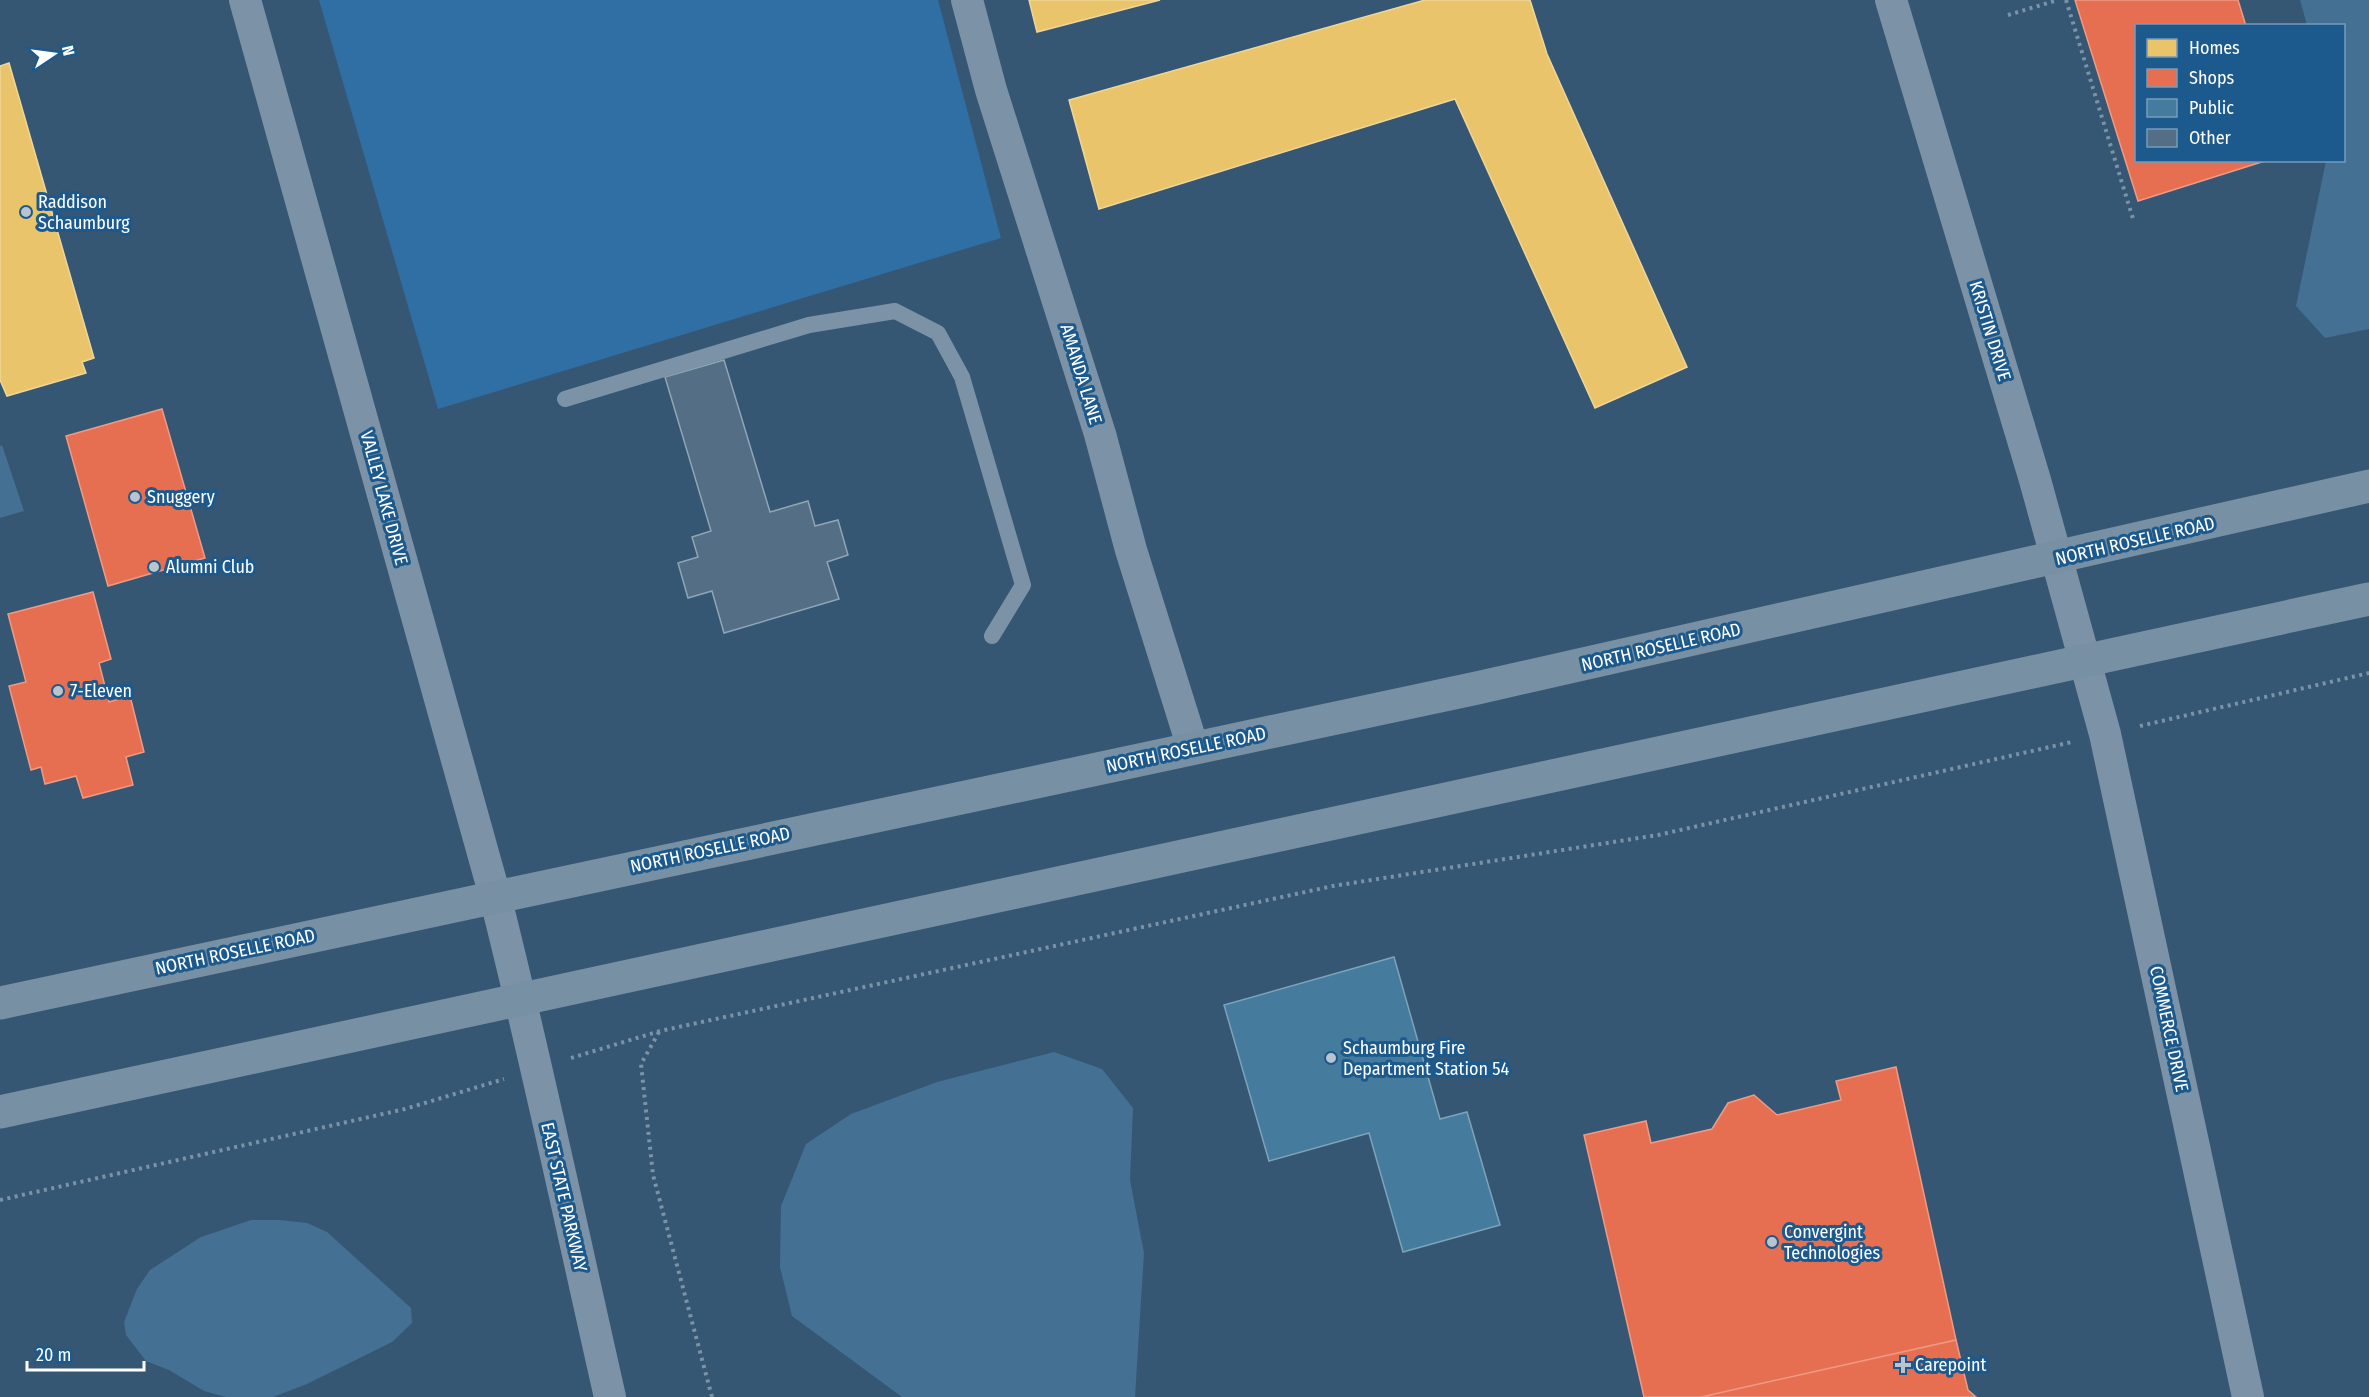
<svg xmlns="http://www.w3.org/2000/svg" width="2369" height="1397" font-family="'Fira Sans Condensed',sans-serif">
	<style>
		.green { fill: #306fa3 }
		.water { fill: #447093 }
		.homes { fill: #e9c46a; stroke: #f0d697; stroke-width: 1.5 }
		.shops { fill: #e76f51; stroke: #ee9a85; stroke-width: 1.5 }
		.public { fill: #457b9d; stroke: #7da3ba; stroke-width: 1.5 }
		.building { fill: #536e85; stroke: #90a5b5; stroke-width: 1.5 }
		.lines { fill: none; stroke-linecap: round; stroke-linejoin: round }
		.path { stroke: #7c93a7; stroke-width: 4; stroke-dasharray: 3 4.5; stroke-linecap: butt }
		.lane { stroke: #7c93a7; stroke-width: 16 }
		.street { stroke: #7c93a7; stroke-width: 32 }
		.secondary { stroke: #7890a3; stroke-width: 33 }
		.poi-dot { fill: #b8c4ce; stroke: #1c598c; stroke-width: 2 }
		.labels { text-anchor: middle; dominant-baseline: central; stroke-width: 6; stroke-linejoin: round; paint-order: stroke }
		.poi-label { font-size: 18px; fill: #fff; stroke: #1c598c; text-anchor: start }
		.street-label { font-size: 18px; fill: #fff; stroke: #1c598c }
	</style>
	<rect width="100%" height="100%" fill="#355773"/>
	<!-- green -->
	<path class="green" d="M319,0H938L1001,238L438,409Z"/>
	<!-- water -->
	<path class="water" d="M2300,0H2369V329L2325,338L2296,306L2326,161L2344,160V26L2307,25Z
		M2,445L24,511L0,518V446Z
		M1054,1052L1102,1069L1133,1108L1130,1180L1144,1253L1135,1397H902L792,1316L780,1267L781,1206L806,1144L851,1114L937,1082Z
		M251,1220H279L307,1223L327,1232L411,1308L412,1323L392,1342L307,1384L273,1397H226L204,1391L169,1370L146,1361L126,1335L124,1322L137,1289L150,1270L201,1237Z"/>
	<!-- homes -->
	<path class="homes" d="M1029,0H1160L1037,32Z
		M1425,0H1530L1547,54L1687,367L1595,408L1455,99L1099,209L1069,100Z
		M9,63L94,358L82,362L86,373L7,396L0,380V66Z"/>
	<!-- shops -->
	<path class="shops" d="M2075,0H2238L2246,26H2136V160H2268L2138,201Z
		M162,409L205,558L108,586L66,436Z
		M93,592L111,659L99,663L109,702L130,696L144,752L126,757L133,785L83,798L76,776L45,784L41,767L31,770L9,686L26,682L8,614Z
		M1896,1067L1956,1340L1701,1397H1644L1584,1135L1646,1121L1651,1143L1712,1129L1728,1103L1754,1095L1777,1115L1841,1100L1836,1081Z
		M1956,1340L1968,1390L1976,1397H1701Z"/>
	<!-- public -->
	<path class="public" d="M1394,957L1440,1119L1467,1112L1500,1225L1403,1252L1369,1133L1269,1161L1224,1005Z"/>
	<!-- building -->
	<path class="building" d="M724,360L770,512L808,501L815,526L838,520L848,555L827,562L839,599L724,633L712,591L688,598L678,563L698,557L692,537L711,531L665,377Z"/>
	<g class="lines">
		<!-- path -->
		<path class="path" d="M2066,0L2134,222
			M2008,15L2058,0
			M2140,726L2369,673
			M659,1032L641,1064L653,1175L712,1397
			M571,1058L660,1031L1333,886L1658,835L2072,742
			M0,1200L405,1109L504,1079"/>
		<!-- lane -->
		<path class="lane" d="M565,399L809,325L895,311L938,333L962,377L1023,585L992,636"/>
		<!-- street -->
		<path class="street" d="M245,0L495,896C537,1062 572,1230 610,1397
			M967,0L991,90L1100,434L1131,550L1193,748
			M1891,0L2035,480L2105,734L2248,1397"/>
		<!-- secondary -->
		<path class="secondary" d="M0,1003L1477,688L2369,486
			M0,1112C789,938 1581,776 2369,599"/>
	</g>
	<!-- markers -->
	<g class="poi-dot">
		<circle cx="26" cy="212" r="6"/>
		<circle cx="135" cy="497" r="6"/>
		<circle cx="154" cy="567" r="6"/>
		<circle cx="58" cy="691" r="6"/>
		<circle cx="1331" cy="1058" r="6"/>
		<circle cx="1772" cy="1242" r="6"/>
		<path d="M1900 1356h6v6h6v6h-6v6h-6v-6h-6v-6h6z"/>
	</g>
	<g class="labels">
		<!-- poi labels -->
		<g class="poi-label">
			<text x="38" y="202">Raddison<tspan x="38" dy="21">Schaumburg</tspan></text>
			<text x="147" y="497">Snuggery</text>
			<text x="166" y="567">Alumni Club</text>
			<text x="70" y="691">7-Eleven</text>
			<text x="1343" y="1048">Schaumburg Fire<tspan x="1343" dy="21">Department Station 54</tspan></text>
			<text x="1784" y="1232">Convergint<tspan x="1784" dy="21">Technologies</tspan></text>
			<text x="1915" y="1365">Carepoint</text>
		</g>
		<!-- street labels -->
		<g class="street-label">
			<text transform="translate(1990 331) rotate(73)">KRISTIN DRIVE</text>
			<text transform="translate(1081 374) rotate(73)">AMANDA LANE</text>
			<text transform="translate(384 498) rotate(75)">VALLEY LAKE DRIVE</text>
			<text transform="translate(2135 541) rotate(-13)">NORTH ROSELLE ROAD</text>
			<text transform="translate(1661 647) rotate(-13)">NORTH ROSELLE ROAD</text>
			<text transform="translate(1186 750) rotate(-12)">NORTH ROSELLE ROAD</text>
			<text transform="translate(710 850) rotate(-12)">NORTH ROSELLE ROAD</text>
			<text transform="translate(235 952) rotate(-12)">NORTH ROSELLE ROAD</text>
			<text transform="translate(2169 1029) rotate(78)">COMMERCE DRIVE</text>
			<text transform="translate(564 1197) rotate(77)">EAST STATE PARKWAY</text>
		</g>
	</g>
	<!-- legend -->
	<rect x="2135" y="24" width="210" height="138" fill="#1c598c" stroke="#779bba" stroke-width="1.5"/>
	<rect x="2147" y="39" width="30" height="18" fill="#e9c46a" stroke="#779bba" stroke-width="1.5"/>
	<text x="2189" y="54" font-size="18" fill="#ffffff">Homes</text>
	<rect x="2147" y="69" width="30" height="18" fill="#e76f51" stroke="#779bba" stroke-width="1.5"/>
	<text x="2189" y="84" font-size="18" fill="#ffffff">Shops</text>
	<rect x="2147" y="99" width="30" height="18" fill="#457b9d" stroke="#779bba" stroke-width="1.5"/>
	<text x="2189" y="114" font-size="18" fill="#ffffff">Public</text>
	<rect x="2147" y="129" width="30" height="18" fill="#536e85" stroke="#779bba" stroke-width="1.5"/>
	<text x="2189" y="144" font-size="18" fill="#ffffff">Other</text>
	<!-- north arrow -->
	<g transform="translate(54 54) rotate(77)" stroke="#1c598c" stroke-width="4.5" paint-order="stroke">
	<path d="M0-4.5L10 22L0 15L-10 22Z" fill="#ffffff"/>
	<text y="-9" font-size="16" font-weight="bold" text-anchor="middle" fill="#ffffff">N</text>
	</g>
	<!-- scale -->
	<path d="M27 1361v9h117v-9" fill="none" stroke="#ffffff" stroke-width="3"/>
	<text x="36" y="1361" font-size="18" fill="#ffffff" stroke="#1c598c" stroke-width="4.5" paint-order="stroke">20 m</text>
</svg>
